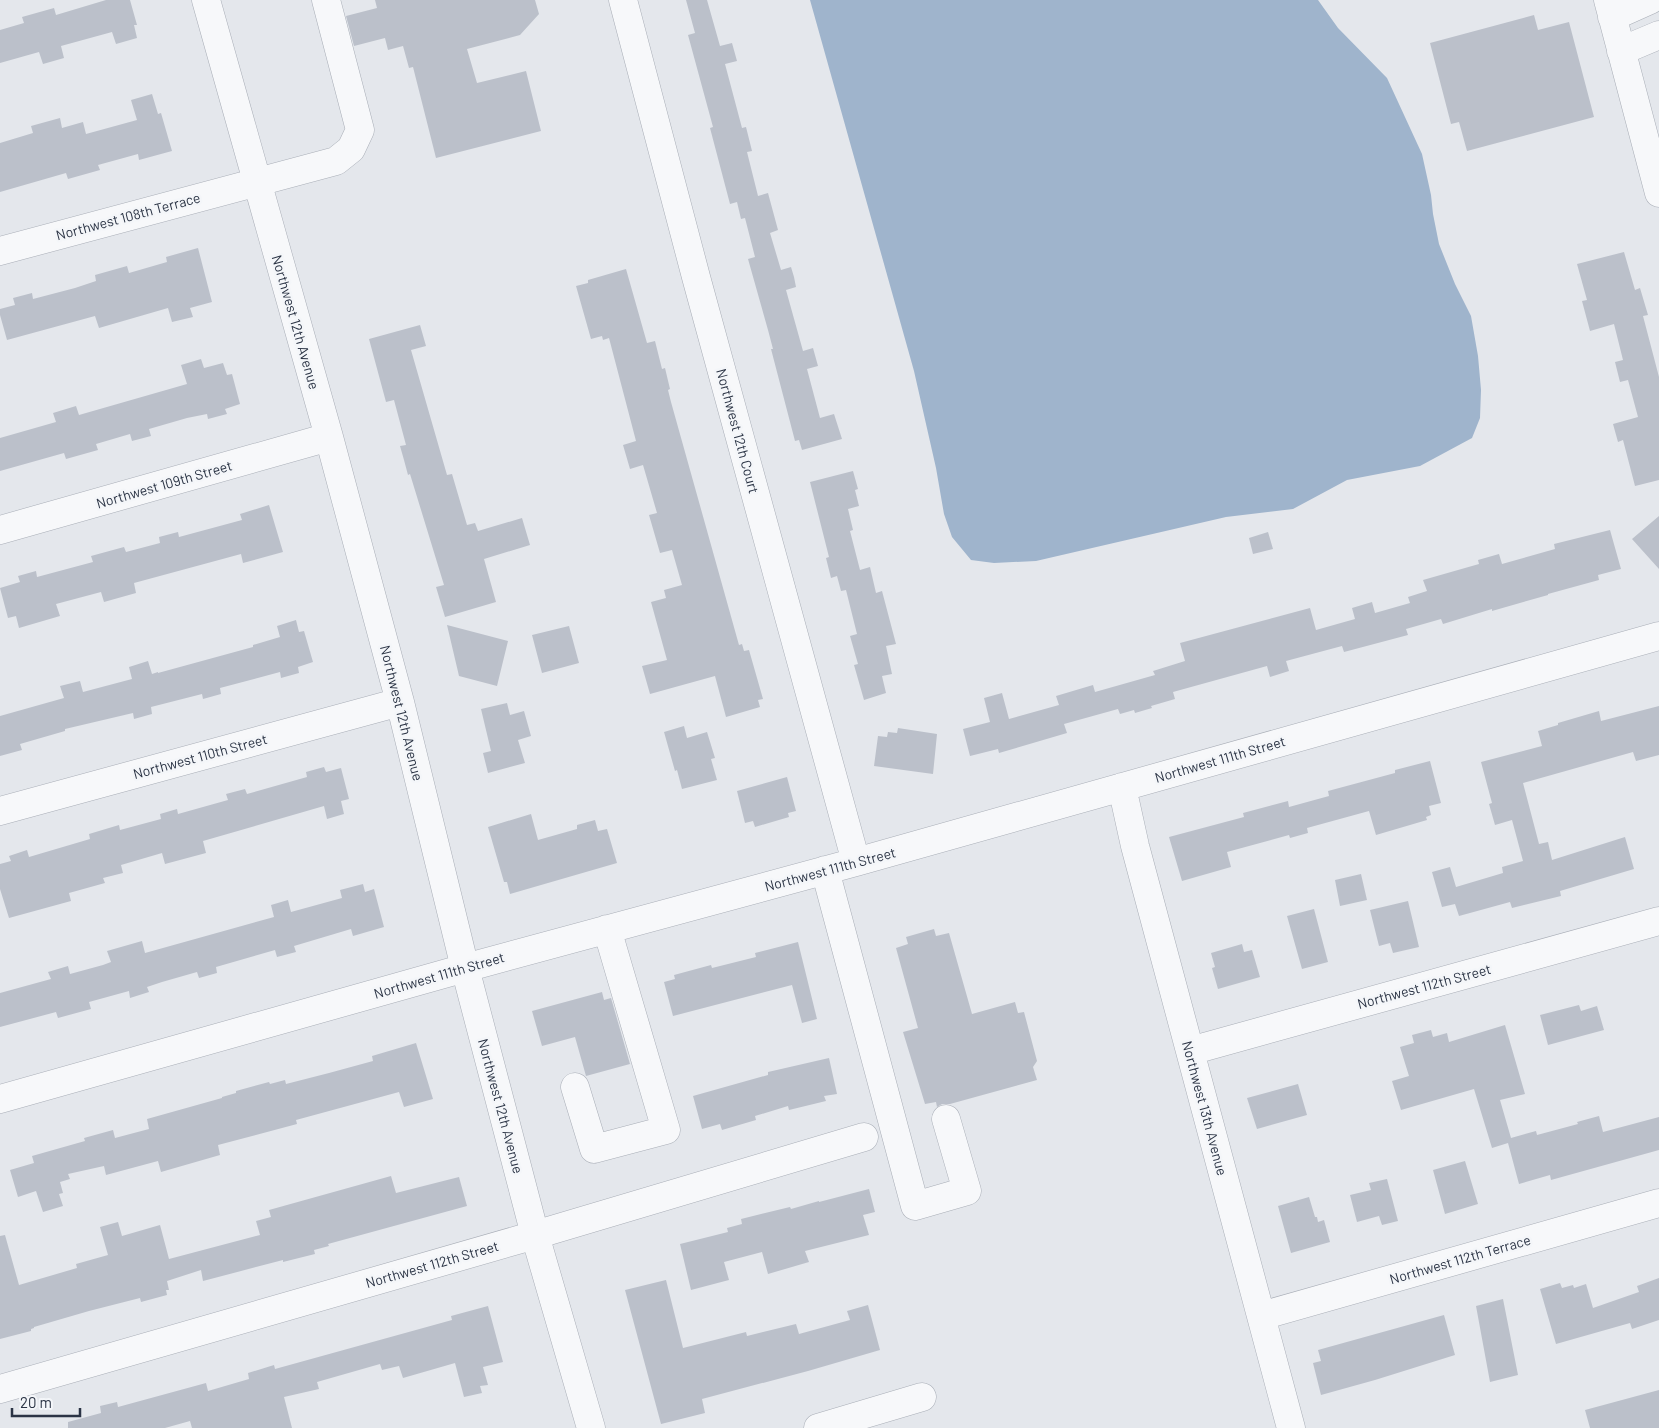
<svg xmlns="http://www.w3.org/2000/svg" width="1659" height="1428" font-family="Barlow,sans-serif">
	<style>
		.water { fill: #9fb4cc }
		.building { fill: #bbc0ca }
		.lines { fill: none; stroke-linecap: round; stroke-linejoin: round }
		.minor-casing { stroke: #a9aeb7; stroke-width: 29 }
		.minor { stroke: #f7f8fa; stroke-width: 28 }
		.labels { text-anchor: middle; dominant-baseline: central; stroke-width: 5; stroke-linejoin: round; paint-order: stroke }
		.street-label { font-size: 14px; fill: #2b3445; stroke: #f4f6f9 }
	</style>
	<rect width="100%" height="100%" fill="#e4e7ec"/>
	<!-- water -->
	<path class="water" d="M810,0H1318L1338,28L1387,78L1422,154L1431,195L1433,214L1439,244L1455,284L1471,316L1478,356L1481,390L1480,418L1472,438L1420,466L1347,480L1293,509L1226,517L1036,561L994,563L971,560L952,537L944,514L936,468L914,371Z"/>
	<!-- building -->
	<path class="building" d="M106,0H130L137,25H134L137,38L116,44L112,32L61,46L64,58L43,64L39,52L0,63V30L24,23L22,17L54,8L56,15Z
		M375,0H535L539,14L520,35L467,49L477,83L526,71L541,131L436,158L413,67L409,68L403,46L388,50L385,38L354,46L346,16L377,8Z
		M686,0H707L720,46L732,43L737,61L725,64L742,128L746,127L752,151L747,152L758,196L768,193L778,230L770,233L781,270L791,267L794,277L796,287L786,290L803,351L813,348L818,366L807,369L820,418L834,414L842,439L802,450L799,440L795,441L771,349H773L768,330L748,259L755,257L745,218L741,219L737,202L730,204L710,128L713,127L688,35L695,33Z
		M1534,15L1538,30L1569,22L1594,117L1467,151L1459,122L1451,124L1430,43Z
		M152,94L158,114L161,113L172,151L139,160L138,154L98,165L100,170L68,179L66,173L0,192V143L33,133L31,126L60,118L62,128L83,122L86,134L137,120L131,100Z
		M198,248L212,302L190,308L193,317L172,322L168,308L99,328L95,316L7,340L0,315V309L15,305L13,298L32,293L33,299L75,288L96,281L95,275L127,266L129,273L167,262L166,257Z
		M1624,252L1635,290L1640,288L1648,315L1643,316L1659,377V480L1635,486L1623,440L1618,442L1613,424L1638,417L1628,380L1620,382L1615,362L1623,360L1614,324L1590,331L1582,301L1587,300L1577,264Z
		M626,269L647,343L655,341L662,369L665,368L670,389L668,390L671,402L739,645L742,644L744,651L749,650L763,699L758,700L760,707L726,717L715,676L650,694L642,666L667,660L651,602L666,598L664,590L682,585L672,550L660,553L649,515L657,513L643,465L630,469L623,445L636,441L609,338L603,340L602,336L591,339L576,286L588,283V280Z
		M420,325L426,346L411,350L447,475L452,474L467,525L475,523L478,531L522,518L530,545L484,559L496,602L445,617L436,587L444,585L410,474L408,475L404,460L400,446L406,445L394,400L386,402L369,339Z
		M201,359L204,368L223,363L227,375L232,374L240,404L225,409L227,414L208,419L207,414L187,418L149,429L151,436L132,441L130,434L96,444L98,450L66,459L64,453L0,471V438L56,422L53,413L76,406L79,415L187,384L181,365Z
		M853,471L858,489L855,490L859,506L848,509L853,530L850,531L860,570L870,567L876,593L882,591L896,644L886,646L892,674L882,676L886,693L864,700L854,665L858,664L850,636L857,634L846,590L841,591L837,576L831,578L826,558L829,557L810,482Z
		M269,505L283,552L243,563L241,554L134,583L136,593L104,602L101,592L56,604L60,616L19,628L16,616L8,618L0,588L20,582L18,576L36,571L37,577L93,562L91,556L124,547L126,552L160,543L159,537L178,532L179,537L242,520L240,514Z
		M1659,516V569L1632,539Z
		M1610,530L1621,569L1598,575L1599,580L1548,594V595L1492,611V609L1443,624L1441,619L1406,629L1408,635L1344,652L1342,646L1286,661L1289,671L1270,677L1267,666L1173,692L1175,699L1151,706L1152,708L1135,713L1134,710L1120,714L1118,709L1064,724L1067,733L999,753L998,749L970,756L963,729L990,722L984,698L1002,693L1009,719L1059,705L1056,696L1093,685L1095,692L1155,675L1153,671L1185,661L1180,643L1310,608L1316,630L1355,619L1352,608L1372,602L1375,613L1410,603L1408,597L1427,591L1423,580L1479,564L1478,560L1499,554L1502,564L1555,549L1554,544Z
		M1268,532L1273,549L1253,554L1249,538Z
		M296,620L299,632L304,631L313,662L298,667L299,673L281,678L280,672L220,688L221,694L203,699L202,694L151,707L152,714L134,719L133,713L65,729V731L20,744L22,750L0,756V716L64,698L60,686L80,681L83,692L132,679L129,667L148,661L152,674L158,672V673L253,647V645L280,637L277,626Z
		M447,625L508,641L497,686L459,676Z
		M569,626L579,663L542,673L532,635Z
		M507,703L510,715L524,711L531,736L518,740L525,763L488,773L483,753L491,751L481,709Z
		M1659,706V755L1636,761L1633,752L1523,783L1539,844L1548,842L1552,860L1625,837L1634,869L1560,891L1561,896L1512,908L1510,902L1459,916L1455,904L1442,907L1432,872L1450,867L1456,887L1503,873L1502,867L1523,861L1512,820L1495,825L1489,804L1492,803L1481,762L1542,746L1538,731L1558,725V723L1599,711L1601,721Z
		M684,726L687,738L707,732L715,758L711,759L717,780L682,789L677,770L675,771L664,732Z
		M898,728L937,734L933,774L874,766L878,736L887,737L888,732L897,733Z
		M1430,761L1441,803L1429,806L1431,815L1426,817L1427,820L1376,835L1369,811L1307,828L1308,833L1290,838L1289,835L1227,852L1231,867L1182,881L1169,837L1244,817L1243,813L1288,801L1289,807L1329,796L1328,791L1395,773V770Z
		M324,767L326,772L341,768L349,799L341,801L344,814L327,819L324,806L203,841L206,853L165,864L162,853L121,865L123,873L103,878L105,883L69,893L71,901L9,918L0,889V864L11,861L9,856L27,850L29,857L90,839L89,834L119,825L120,830L161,819L160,814L177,809L178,814L228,800L226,794L245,789L247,794L307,777L306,772Z
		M787,777L796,811L788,813L789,817L755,827L753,821L745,823L737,791Z
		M531,814L538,840L577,829V825L595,820L598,831L607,829L617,863L510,894L507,882H504L488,827Z
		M1361,874L1367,900L1340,906L1335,880Z
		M363,884L365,892L374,889L384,927L353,936L351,929L294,946L296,952L277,957L275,950L216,967L217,973L199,978L197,972L162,982L147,987L149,992L130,998L129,991L89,1002L91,1009L58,1018L56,1012L0,1027V993L51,979L48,972L68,966L70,974L103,965L111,962L107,951L142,941L145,953L274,917L271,905L288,900L291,912L342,898L340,890Z
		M1408,901L1419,947L1393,953L1390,943L1379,946L1370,910Z
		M1314,909L1328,962L1302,969L1287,916Z
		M934,929L936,936L949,933L972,1014L1015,1002L1018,1013L1024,1012L1037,1061L1033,1067L1037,1080L950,1104H942L937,1107L936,1102L925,1104L903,1032L918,1028L896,948L908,944L906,937Z
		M798,942L817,1019L802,1023L792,985L673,1016L664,982L675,979L674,975L711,965L712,968L756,957L755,953Z
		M1242,944L1244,952L1252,950L1260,977L1218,989L1212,968L1215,967L1211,953Z
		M602,992L604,1000L611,998L630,1064L586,1076L575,1037L542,1046L532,1011Z
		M1579,1005L1581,1011L1597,1006L1604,1030L1548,1045L1540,1015Z
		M1505,1025L1525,1094L1500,1100L1511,1138L1536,1131L1537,1135L1578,1124L1577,1122L1599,1116L1603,1132L1659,1117V1150L1551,1180L1550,1175L1519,1184L1508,1143L1492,1148L1474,1089L1401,1110L1392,1081L1409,1076L1400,1047L1414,1043L1412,1035L1431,1030L1433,1037L1447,1033L1449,1042Z
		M416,1043L433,1099L404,1107L399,1092L296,1120L297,1124L218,1145L220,1155L161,1172L158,1161L106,1175L104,1166L68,1174L70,1179L60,1182L63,1193L59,1194L63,1206L43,1212L36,1191L18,1197L10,1170L34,1163L32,1156L85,1141L84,1138L113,1130L115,1138L149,1129L147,1119L222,1098V1097L236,1093V1091L269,1082L270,1084L285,1080L286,1084L329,1073L373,1061L372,1056Z
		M829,1058L837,1094L824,1096L826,1101L789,1110L788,1106L755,1116L756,1120L722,1130L720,1124L702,1129L693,1096L768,1075V1072Z
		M1298,1084L1307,1115L1257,1129L1247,1098Z
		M1465,1161L1478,1204L1445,1214L1433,1170Z
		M391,1176L396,1193L459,1177L467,1206L328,1244L329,1246L314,1250L315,1254L283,1262V1260L203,1281L201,1270L167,1281L169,1290H166L167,1295L141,1302L140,1298L89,1311L34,1327V1328L31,1329V1331L0,1339V1236L5,1235L19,1285L77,1268L76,1264L108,1255L100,1227L118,1222L122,1236L160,1225L169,1259L260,1235L256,1221L271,1217L269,1210Z
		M1387,1179L1398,1221L1382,1225L1379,1216L1357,1222L1350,1195L1371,1190L1369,1183Z
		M869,1189L875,1212L863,1215L869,1235L805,1251L809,1262L768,1274L762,1252L724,1262L729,1280L691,1290L680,1244L728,1232L727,1228L742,1224L741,1219L790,1207L791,1209L819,1201V1202Z
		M1309,1197L1315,1217H1317L1318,1222L1324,1220L1330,1242L1291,1253L1278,1206Z
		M1659,1278V1320L1632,1329L1630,1323L1556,1344L1540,1289L1560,1283L1562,1288L1573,1285L1574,1288L1586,1284L1593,1308L1639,1292L1637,1286Z
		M666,1280L683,1348L746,1332L747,1336L796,1324L799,1334L850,1320L847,1311L868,1305L880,1350L808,1371L702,1399L705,1413L661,1424L625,1290Z
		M1503,1299L1518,1375L1490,1382L1476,1306Z
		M488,1306L503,1362L483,1367L488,1385L480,1386L482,1393L464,1397L455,1363L403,1378L399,1366L382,1370L380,1364L317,1382L319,1389L284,1397L292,1428H192L190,1421L165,1428H68V1422L101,1413L100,1406L117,1402L118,1407L206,1383L208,1391L249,1379L248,1373L274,1365L275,1369L452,1320L451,1316Z
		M1444,1315L1455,1355L1375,1380L1321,1395L1313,1363L1321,1361L1318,1350Z
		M1659,1390V1428H1590L1585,1410Z"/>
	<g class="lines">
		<defs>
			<path id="minor" d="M206,0L329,437L400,702L465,968L535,1235L591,1428
				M623,0L696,277L856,862
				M1608,0L1659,193
				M1612,17L1650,0
				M1621,51L1659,35
				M0,251L336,161L351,149L360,130L326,0
				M0,530L329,437
				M1122,787L1135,846L1291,1428
				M0,811L400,702
				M825,870L915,1206L967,1191L946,1119
				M1190,1051L1659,921
				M575,1087L594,1149L666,1130L607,929
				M0,1099L465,968L856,862L1659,636
				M1261,1316L1659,1203
				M0,1389L535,1235L864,1137
				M818,1428L922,1397"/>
		</defs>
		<!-- minor casing -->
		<use href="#minor" class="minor-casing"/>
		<!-- minor -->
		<use href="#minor" class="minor"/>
	</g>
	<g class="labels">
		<!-- street labels -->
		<g class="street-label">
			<text transform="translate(128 216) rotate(-15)">Northwest 108th Terrace</text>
			<text transform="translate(296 322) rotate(74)">Northwest 12th Avenue</text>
			<text transform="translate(738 431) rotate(75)">Northwest 12th Court</text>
			<text transform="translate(164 484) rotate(-16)">Northwest 109th Street</text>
			<text transform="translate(402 713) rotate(76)">Northwest 12th Avenue</text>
			<text transform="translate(200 756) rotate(-15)">Northwest 110th Street</text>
			<text transform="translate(1220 759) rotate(-16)">Northwest 111th Street</text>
			<text transform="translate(830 869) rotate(-15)">Northwest 111th Street</text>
			<text transform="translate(439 975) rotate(-16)">Northwest 111th Street</text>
			<text transform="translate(1424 986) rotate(-15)">Northwest 112th Street</text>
			<text transform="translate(501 1106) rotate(75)">Northwest 12th Avenue</text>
			<text transform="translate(1205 1108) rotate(75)">Northwest 13th Avenue</text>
			<text transform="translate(1460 1259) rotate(-16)">Northwest 112th Terrace</text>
			<text transform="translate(432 1264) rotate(-16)">Northwest 112th Street</text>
		</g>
	</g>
	<!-- scale -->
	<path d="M12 1408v8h68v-8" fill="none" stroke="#2b3445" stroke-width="2.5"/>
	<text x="20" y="1408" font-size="15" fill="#2b3445" stroke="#f4f6f9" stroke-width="4" paint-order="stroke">20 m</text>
</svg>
